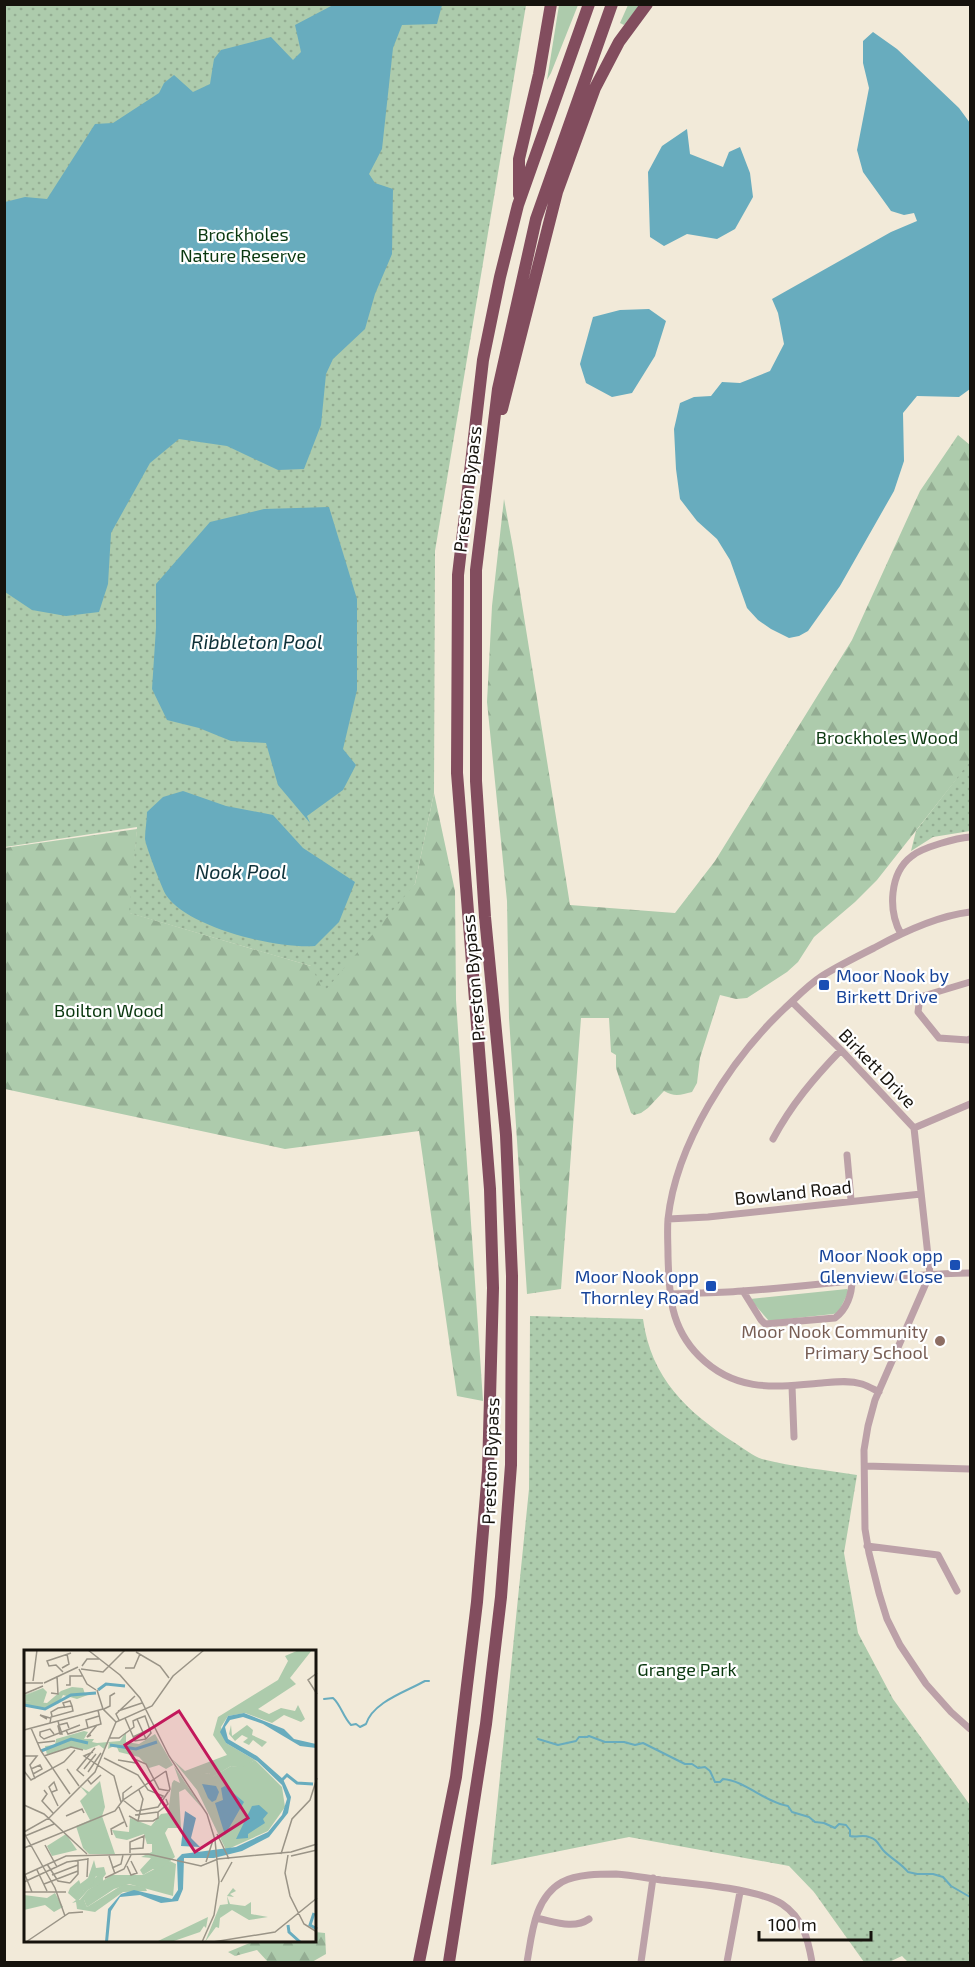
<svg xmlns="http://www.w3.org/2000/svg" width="975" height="1967" font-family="'Exo 2',sans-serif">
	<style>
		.grass { fill: #adcbac }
		.forest { fill: url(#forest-firs) }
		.park { fill: url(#park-dots) }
		.water { fill: #68acbe }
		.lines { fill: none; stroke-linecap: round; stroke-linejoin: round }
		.stream { stroke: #68acbe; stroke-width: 2 }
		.minor { stroke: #bca1a8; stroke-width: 7 }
		.motorway { stroke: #824d5e; stroke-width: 12 }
		.transit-dot { fill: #1a4fb4; stroke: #fff; stroke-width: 2 }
		.education-dot { fill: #8d6e63; stroke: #fff; stroke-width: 2 }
		.labels { text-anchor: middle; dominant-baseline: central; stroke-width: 4.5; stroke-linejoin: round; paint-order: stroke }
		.park-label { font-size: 18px; fill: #09370e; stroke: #fff }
		.street-label { font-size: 18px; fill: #16130d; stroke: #fff }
		.transit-label { font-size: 18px; fill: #164399; stroke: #fff; text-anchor: end }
		.education-label { font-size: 18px; fill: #785e54; stroke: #fff; text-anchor: end }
		.water-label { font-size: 20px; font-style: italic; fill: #0e3139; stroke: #fff }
		.inset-river { fill: none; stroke: #68acbe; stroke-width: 3 }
		.inset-road { fill: none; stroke: #9a9487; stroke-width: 1.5 }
		.view { fill: #c2185b; fill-opacity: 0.15; stroke: #c2185b; stroke-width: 3 }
		.inset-edge { fill: none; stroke: #16130d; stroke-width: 3 }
	</style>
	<defs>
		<pattern id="forest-firs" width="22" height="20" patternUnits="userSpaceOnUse" patternTransform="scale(1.5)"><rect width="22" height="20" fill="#adcbac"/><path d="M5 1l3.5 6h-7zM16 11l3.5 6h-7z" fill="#94ad93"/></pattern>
		<pattern id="park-dots" width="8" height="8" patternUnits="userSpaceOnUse" patternTransform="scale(1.5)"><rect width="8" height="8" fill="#adcbac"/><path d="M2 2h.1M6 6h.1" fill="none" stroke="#94ad93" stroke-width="1.8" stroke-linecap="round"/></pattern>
	</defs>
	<rect width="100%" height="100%" fill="#f2ead9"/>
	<!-- grass -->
	<path class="grass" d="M559,5H578L551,73L547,80Z
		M628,5H640L624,25L620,23Z
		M847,1289L849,1291L838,1313L833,1314L769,1321L750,1299Z"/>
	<!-- forest -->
	<path class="forest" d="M958,435L970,445V762L877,880L855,902L814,937L798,962L787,972L747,998L736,999L720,995L700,1058L697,1083L692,1092C681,1095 674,1097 664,1091L648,1108L641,1113L634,1115L631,1113L616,1068V1055L611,1052L609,1018H581L561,1289L527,1294L509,1018L507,901L487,702L492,606L504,499L513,548L570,905L675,913L715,861L852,640L920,491Z
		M434,793L455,891L456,1000L483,1401L457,1396L419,1131L285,1149L5,1089L4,848L137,829L130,913L311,966L415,884Z
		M315,1932L325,1933L326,1954L312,1962H268L257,1950L235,1956L228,1952L252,1942H315Z"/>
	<!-- park -->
	<path class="park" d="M5,5H526L435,551L434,793L415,884L324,992L311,966L129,913L137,827L5,847Z
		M970,761V831L933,837L911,851L916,831Z
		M530,1316L643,1319C651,1378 687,1412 735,1443C743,1448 753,1456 762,1459C793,1467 826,1470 857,1475L844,1553L858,1633L893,1699L970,1805V1962H908L902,1956L889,1962H864L814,1892L789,1866L629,1837L491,1865L529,1489Z"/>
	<!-- water -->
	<path class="water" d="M333,5H442L437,24L402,25L393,48L382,149L369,174L375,183L393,189L392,254L375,294L365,329L333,359L326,374L321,425L304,469L278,470L227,446L179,439L150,463L111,533L108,584L99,612L66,616L32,610L5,592V202L25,197L47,199L95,124L113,123L159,93L164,83L174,75L193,92L210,84L214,59L221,50L271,37L293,60L301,52L295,25Z
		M873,32L897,49L959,108L970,123V389L959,397L917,396L903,413L904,461L894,491L840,586L808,631L799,636L789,638L771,629L758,620L747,608L730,560L717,539L697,521L680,499L676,469L674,429L680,403L694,397L711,396L722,382L740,383L770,371L784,344L778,313L772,299L891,232L917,221L914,213L904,215L891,211L863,172L857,150L869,88L863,63V41Z
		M687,129L690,154L723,167L729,152L740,147L750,173L753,197L735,229L717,239L687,234L664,246L650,237L648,172L662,146Z
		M649,309L666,321L655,356L632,393L612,397L586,383L580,364L593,317L620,310Z
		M329,507L357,599V690L343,749L356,765L343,790L307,816L310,823L278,785L266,743L231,741L199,728L167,720L152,689L156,628V584L210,522L264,509Z
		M183,791L226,806L273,815L303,848L355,882L339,922L315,946C277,949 188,928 166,895C162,888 146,847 145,839C145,830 147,820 147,812L163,797Z"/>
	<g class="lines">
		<!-- stream -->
		<path class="stream" d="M324,1699L333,1698C341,1705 343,1717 351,1725L356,1724L360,1727L366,1724C373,1702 405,1692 425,1681H429
			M538,1739L558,1745L576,1741L579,1737H587L589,1736L605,1742H624L635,1745L643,1743L685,1764H692L698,1768L705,1767L710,1771L715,1782H720L723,1779C746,1781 764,1802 788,1806L792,1812L809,1817L815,1822L824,1823L835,1828L839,1824L846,1825L850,1830V1836C857,1838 862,1834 869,1837C877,1839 878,1844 883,1850C890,1858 901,1863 908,1872L917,1874H933L943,1877L951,1886L970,1897"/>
		<!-- minor -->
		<path class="minor" d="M901,934C888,911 889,873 912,856C923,847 957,838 970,837
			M970,982L920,997L918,1012L939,1038L968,1040L970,1039
			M792,1002L841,1050L914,1128L930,1274L875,1400L868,1426L864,1450L865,1529L869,1553L879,1593L887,1619L900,1645L926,1684L951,1712L970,1729
			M914,1128L970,1104
			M773,1139C791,1105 814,1078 841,1050
			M847,1155L851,1200
			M668,1219L708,1217L921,1194
			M743,1291L761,1320L765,1324L835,1318C847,1309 852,1294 852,1280
			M669,1294C693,1293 718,1293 742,1291C818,1286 894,1274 970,1273
			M792,1386L794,1437
			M879,1392C873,1389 868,1386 862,1384C849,1380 835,1382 822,1383C775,1387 736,1393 699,1356C670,1327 669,1294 668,1256C668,1244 667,1231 668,1219C676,1144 730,1060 784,1009C796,998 808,985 822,976C838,966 856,957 874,948C903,932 937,916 970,912
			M865,1466L970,1469
			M867,1546L938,1555L957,1591
			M536,1918C553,1921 573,1930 589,1919
			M527,1962C532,1934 534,1898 562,1882C577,1874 600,1874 616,1874C631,1875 646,1878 661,1880C690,1883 759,1889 782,1904C803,1918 808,1939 812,1962
			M641,1962L653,1878
			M727,1962L740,1892"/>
		<!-- motorway -->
		<path class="motorway" d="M519,195V159L539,74L551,4
			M502,409L557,192L595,88L619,42L647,4
			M419,1962L456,1777L477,1602L488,1471L493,1288L490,1189L457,773L458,575L483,360L500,277L518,205L589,4
			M449,1962L486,1724L501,1597L511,1465L512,1276L506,1135L485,917L476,781V570L498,389L536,219L612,4"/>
	</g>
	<!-- markers -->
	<g class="transit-dot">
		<rect x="818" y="979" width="12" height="12" rx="3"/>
		<rect x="949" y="1259" width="12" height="12" rx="3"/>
		<rect x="705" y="1280" width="12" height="12" rx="3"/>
	</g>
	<circle class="education-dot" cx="940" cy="1341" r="6"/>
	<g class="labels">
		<!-- park labels -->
		<g class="park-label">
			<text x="243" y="234">Brockholes<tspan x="243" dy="21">Nature Reserve</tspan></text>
			<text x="887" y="737">Brockholes Wood</text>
			<text x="109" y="1010">Boilton Wood</text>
			<text x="687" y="1669">Grange Park</text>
		</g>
		<!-- street labels -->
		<g class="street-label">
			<text transform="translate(467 489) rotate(-83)">Preston Bypass</text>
			<text transform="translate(473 978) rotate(-95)">Preston Bypass</text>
			<text transform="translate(878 1068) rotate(46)">Birkett Drive</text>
			<text transform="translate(793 1192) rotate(-6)">Bowland Road</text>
			<text transform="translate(490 1461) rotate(-88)">Preston Bypass</text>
		</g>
		<!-- transit labels -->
		<g class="transit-label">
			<text x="836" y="975" text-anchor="start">Moor Nook by<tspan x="836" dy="21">Birkett Drive</tspan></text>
			<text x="943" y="1255">Moor Nook opp<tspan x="943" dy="21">Glenview Close</tspan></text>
			<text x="699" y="1276">Moor Nook opp<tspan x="699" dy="21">Thornley Road</tspan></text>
		</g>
		<!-- education labels -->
		<g class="education-label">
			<text x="928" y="1331">Moor Nook Community<tspan x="928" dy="21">Primary School</tspan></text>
		</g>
		<!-- water labels -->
		<g class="water-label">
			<text x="257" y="641">Ribbleton Pool</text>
			<text x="241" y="871">Nook Pool</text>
		</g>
	</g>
	<!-- overview -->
	<g transform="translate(24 1650)">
		<rect width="292" height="292" fill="#f2ead9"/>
		<path d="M19,38L23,42L19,54L1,51L2,45ZM146,211L152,214L149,246L105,234L90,239L63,257L60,250L55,251L64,240L88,225H119Z" fill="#adcbac"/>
		<path d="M275,0H288L266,28L272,34L234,59L245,64L257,58L271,61L274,55L281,69L277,72L260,65L248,73L221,63L204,66L197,77L202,93L231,110L219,118L207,116L187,128L185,123L173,126V140L148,109L161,121L203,105L189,85L194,67L254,30L264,11L261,6ZM48,37L59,38L61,44L72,42L53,49L39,45L35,53L21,59L0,56V45L19,38L2,45L1,51L23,53L37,41ZM207,75L208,86L223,75L229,80L228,85L243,92L238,97L229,90L225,95L219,92L224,88L218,85L211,91L205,84ZM150,116L179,159L161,139L155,142L157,178H144L141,183L151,207L134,221L129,219L119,225L116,220L127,208L117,207L128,202V194H123L120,184L103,190L92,188L88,180L105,182L106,168L127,176L137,164L144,163L148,133L150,130L156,133ZM73,226H79V232L64,240L55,250H60L63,257L100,234L121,237L123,241L99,242L71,262L53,259L52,252L48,253L52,250L44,243L46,238L55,230L59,241ZM209,238L212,241L206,244L210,247L203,246L206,254L221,256L227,252V264L244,267L225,270L208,260L196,268L195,278L192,277L181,292L196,255L204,254L203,246ZM184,267L182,278L180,276L176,282L147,292H132Z" fill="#adcbac"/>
		<path d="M76,131L81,157L78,166L91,204H65L59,198L52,176L66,170L56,151L63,144L56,136L65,142Z" fill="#adcbac"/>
		<path d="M60,81L64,82L60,89H70L68,92L73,93L96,91L102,82V92L115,94L131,84L149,115L142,119L135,115L125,118L115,107L95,102L92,95L84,99L85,92L80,99L75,95L62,100L48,97L23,105L21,96L31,95L32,89ZM231,110L258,137L261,157L244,181L202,200L173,140L172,125L185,123L188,127L207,116L218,117ZM42,184L53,200L28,206L23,196ZM70,210L72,218L80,217L82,224L78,229L72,226L69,234L51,247L48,240L64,228ZM31,243L39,257L30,262L21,255L0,260V245L23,248Z" fill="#adcbac"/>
		<path d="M220,63L260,79L270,89L292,94V98L276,96L239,74L219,67L206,70L201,77L204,89L233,106L259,129L267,147L264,163L245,187L218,201L190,208H160L159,239L154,251L137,253L116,245L96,247L87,261L84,292H81L84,259L97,244L110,240L148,249L154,240L153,209L158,204L212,197L244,182L258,165L263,149L258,135L233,111L202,93L196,82L204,66ZM178,134L192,136L195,142L192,150L188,152L184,148ZM201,136L220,152L201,185L191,153L199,150L197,138ZM235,155L244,163L239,169L241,173L224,184V188L212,189L228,156ZM161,161L172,168L167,188L176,197L157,196Z" fill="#68acbe"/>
		<path class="inset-river" d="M74,40L82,34L101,36M0,55L21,59L47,45L72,43M86,95L112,99L133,92M17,101L47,89L64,93M258,130L263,125L273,133L289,134M290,263L286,275L293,279M264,275L265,282L276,292"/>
		<path class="inset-road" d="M64,0L96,25L116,48L145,106L183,164L191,190L195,232L190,265L178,292M112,2L136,16L145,28M58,16L63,9H75M38,18L45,14L43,4M101,18H110L116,4M55,19L63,34L72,40M57,19L79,22L101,0M39,22L32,15L25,16L23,11L47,3M293,23L284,30L293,44M9,31L13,0M0,33H19M20,33L54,17M42,35H46V26H58M73,40L79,59L92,72M27,43L34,44L33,26M0,44L19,36M41,58L39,53L46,51L48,56M80,59L86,56V46L91,43M94,61L118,53M28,66L27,62L34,58L48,56M101,68L111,91L122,89M23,69L16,65L26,68M113,69L121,66L127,83L122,89M113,69L122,89M95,70L92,64L111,46M34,71L35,75L38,84H36L34,76L35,75L43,73L45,78M26,73L27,67L49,61L48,56M7,78L17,101L46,144M64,78L62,70L75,66M0,80L79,59M42,80L44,84L77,74L74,60M67,85L63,87L73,75M16,86L20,89L56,75M16,86V82L26,79L30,84M109,87L126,79M86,88H95L110,77L109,71L113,69M13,93L31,91M69,102L60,106L90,126L97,152M0,106H13L6,115L11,129M20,106L47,97L59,100M80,108L114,125L124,140L139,146L136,149L135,146M108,108L122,114L135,139L146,141M94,110L112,113M7,119L16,115L18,119L9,124M43,119L55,136M60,119L72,104M0,121L7,130L40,112L51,100M64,122L77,103M60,126L53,120L71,98M63,129L67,134L77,125M20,140L23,144L18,151L29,163M28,142L33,140L30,132L25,137L34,156M99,150L113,161L134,157L146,139L142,121M99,150V143L108,136M0,155L20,164L63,204M95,157L103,177M111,165L134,162L144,154L142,149M42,166L58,159L60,163M105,166L114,171H129L134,168V162M114,171L119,149L115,140M0,182L25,168L71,122L92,72L128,56L149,26L180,0M0,183L31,238L41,266M193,184L205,209M88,185L87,179L100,172M1,186L30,174M21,195L33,217M0,198L91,161L99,150L142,121M106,203V192L120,186L119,198L106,199M257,204L268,169L286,150L293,128M264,205L261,223L266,246L280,274L293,282M85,206L91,224M267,206L293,200M182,212L189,190M23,214L34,231L46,233M103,216L107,225L113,223L107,211M88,218L97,214L99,205M13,220L23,241M0,225L42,206L124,204L177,216L194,209L267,202L293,194M1,225L8,242M28,225L54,215M63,227L64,208M81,228L100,219L107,205M0,232L43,212L64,209M197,232L208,212M46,233L54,224V211M20,234L54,221M0,242H42M2,292L45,263L59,262M189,292L251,282L293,248"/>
		<path class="view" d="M155,61L224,168L171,202L101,95Z"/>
		<rect width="292" height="292" class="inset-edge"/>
	</g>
	<!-- border -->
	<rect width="975" height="1967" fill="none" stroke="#16130d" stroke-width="12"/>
	<!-- scale -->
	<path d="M759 1931v9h112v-9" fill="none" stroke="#16130d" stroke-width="3"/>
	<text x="768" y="1931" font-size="18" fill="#16130d" stroke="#ffffff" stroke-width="4.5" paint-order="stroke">100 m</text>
</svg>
